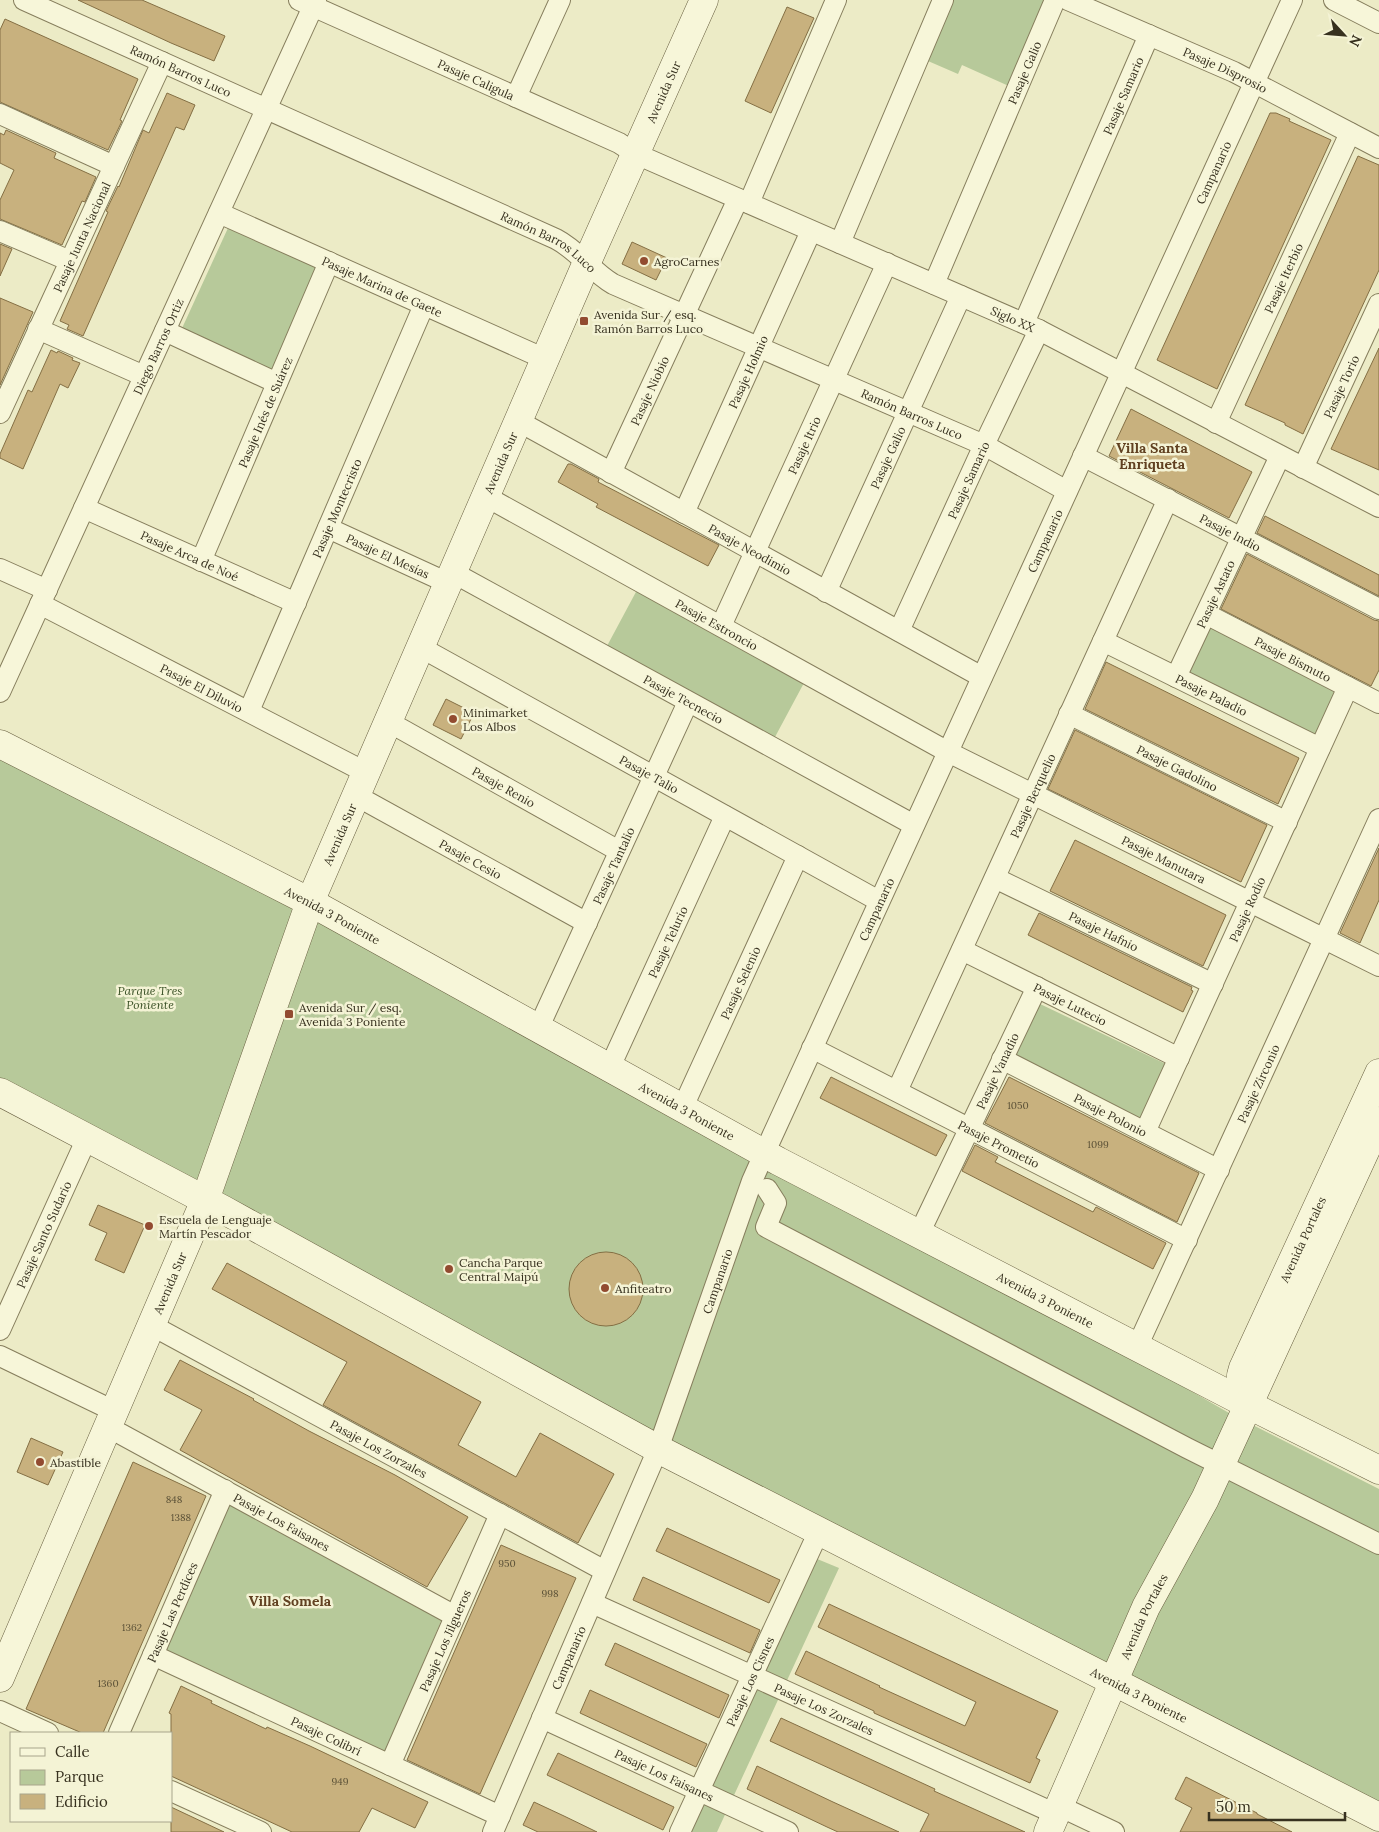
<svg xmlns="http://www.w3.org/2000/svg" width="1379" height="1832" font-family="Lora,serif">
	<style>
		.green { fill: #b7c99a }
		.building { fill: #c8b17e; stroke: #846f44 }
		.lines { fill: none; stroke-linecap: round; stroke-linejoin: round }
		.street-casing { stroke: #867e5d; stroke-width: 22 }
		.secondary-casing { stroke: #685f40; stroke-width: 29 }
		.street { stroke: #f7f6d9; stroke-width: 20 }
		.secondary { stroke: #f7f6d9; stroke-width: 28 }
		.poi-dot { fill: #924b30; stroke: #f4f3d5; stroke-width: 2 }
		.labels { text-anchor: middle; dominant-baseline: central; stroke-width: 5; stroke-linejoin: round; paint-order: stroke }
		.number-label { font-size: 10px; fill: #5b5137 }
		.street-label { font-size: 12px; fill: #37311f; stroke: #f4f3d5 }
		.poi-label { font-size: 12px; fill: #37311f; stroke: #f4f3d5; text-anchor: start }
		.park-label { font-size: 12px; font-style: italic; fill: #3b5227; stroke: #f4f3d5 }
		.neighbourhood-label { font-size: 14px; font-weight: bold; fill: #614121; stroke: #f4f3d5 }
	</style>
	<rect width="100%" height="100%" fill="#ecebc6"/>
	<!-- green -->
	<path class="green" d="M953,0H1047L1011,87L962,65L958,74L928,61Z
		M228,228L325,271L275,379L178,337Z
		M637,590L805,681L775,737L607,646Z
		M1210,627L1339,689L1315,738L1186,675Z
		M0,753L292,906L1139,1361L1229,1413L1379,1489V1808L815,1520L0,1085Z
		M1038,1003L1168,1065L1141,1121L1012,1058Z
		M226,1501L442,1619L384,1755L162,1651Z
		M810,1556L839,1568L717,1832H684Z"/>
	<!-- building -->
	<path class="building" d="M78,0H142L225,36L214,61L171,43Z
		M787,7L814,18L771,113L745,101Z
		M5,19L138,79L120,120L122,121L108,150L0,102V30Z
		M167,93L195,105L184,130L176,127L83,336L67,329L69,325L60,321L108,212L106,211L118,186L119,187L143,130L149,133Z
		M1270,113H1276L1290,119L1289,121L1331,140L1217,389L1157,360Z
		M6,130L56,153L54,158L96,177L85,202L82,201L62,245L0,219V200L14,170L0,163V133L4,135Z
		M1358,156L1379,165V270L1303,434L1285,425V423L1245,405Z
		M632,242L667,258L656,280L622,264Z
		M0,244L12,249L0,276Z
		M0,298L33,312L0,385Z
		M1379,348V470L1331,449Z
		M51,350L57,353L58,351L73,358L72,360L80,363L68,388L60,384L23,469L0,458V454L28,390L32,392Z
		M1131,409L1252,472L1229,518L1109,456Z
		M568,464H571L599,479L598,482L719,545L708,566L596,507L598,504L558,482Z
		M1265,516L1379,575V596L1257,533Z
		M1247,554L1374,620L1379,621V670L1371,686L1221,609Z
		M1106,662L1299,758L1278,804L1085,709Z
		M446,699L474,713L461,739L433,725Z
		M1075,730L1267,825L1241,882L1048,789Z
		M1075,840L1226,915L1203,966L1050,891Z
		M1379,848V900L1360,943L1340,933Z
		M1039,913L1192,987L1191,990L1193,991L1183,1012L1028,935Z
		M831,1077L947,1135L936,1156L820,1098Z
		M1009,1077L1199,1173L1177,1222L985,1123Z
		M975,1145L998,1157L995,1162L1093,1212L1096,1207L1166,1243L1153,1269L962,1171Z
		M98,1205L145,1225L124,1273L95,1260L107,1233L89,1225Z
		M569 1289a37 37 0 1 1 74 0a37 37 0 1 1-74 0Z
		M227,1263L481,1402L458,1445L516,1477L540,1433L614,1474L578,1543L323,1405L347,1362L212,1289Z
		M180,1360L254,1399L253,1400L309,1431L395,1475L468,1517L427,1587L180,1450L202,1410L164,1390Z
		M31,1438L63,1452L48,1485L17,1472Z
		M133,1462L206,1496L103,1733H82L26,1709Z
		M667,1528L780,1580L769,1603L656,1551Z
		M501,1545L576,1578L480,1794L407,1760Z
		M643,1577L760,1630L750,1653L633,1600Z
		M829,1604L1058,1711L1036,1758L1040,1760L1030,1783L874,1713V1711L795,1674L806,1651L880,1686L879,1687L965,1726L976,1702L818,1627Z
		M615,1643L729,1695L719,1718L605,1665Z
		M181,1686L212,1701L211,1703L266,1729L267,1727L310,1746L428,1802L415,1828L372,1808L359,1832H292L171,1776V1714L169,1713Z
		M590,1690L707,1744L696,1767L580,1713Z
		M781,1718L896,1771L935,1789L934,1791L1025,1832H920L929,1814L770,1741Z
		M558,1753L674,1807L663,1830L547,1775Z
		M757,1766L833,1802L899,1832H838L827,1827L747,1789Z
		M1186,1777L1257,1813V1814L1292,1832H1180L1192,1808L1175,1799Z
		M534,1802L564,1816L597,1832H538L523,1825Z
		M171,1807L224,1832H171Z"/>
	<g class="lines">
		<defs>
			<g id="street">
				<path id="s1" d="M24,0L556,239C579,251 591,271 613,284L984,445L1067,491"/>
				<path id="s2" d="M299,0L619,143L636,154L1039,330L1379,507"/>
				<path id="s3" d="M1068,0L1234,72L1379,148"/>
				<path d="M1334,0L1379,23"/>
				<path d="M516,97L560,0"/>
				<path d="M0,114L114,166"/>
				<path d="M749,203L836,0"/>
				<path id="s4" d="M219,213L545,359"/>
				<path d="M0,231L70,261"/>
				<path d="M840,243L943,0"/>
				<path id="s5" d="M934,284L1055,0"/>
				<path id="s6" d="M1024,323L1149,35"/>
				<path d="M38,329L144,376"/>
				<path d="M165,331L277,383"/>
				<path id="s7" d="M0,413L162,62"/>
				<path id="s8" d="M518,421L982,677"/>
				<path id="s9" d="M1216,423L1350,133"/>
				<path id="s10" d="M1083,456L1379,609"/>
				<path id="s11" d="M1303,468L1379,304"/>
				<path id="s12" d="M611,473L738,199"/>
				<path id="s13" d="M485,496L948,752L1379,966"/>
				<path id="s14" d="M84,508L296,603"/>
				<path id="s15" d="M684,513L811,231"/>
				<path id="s16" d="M328,528L448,583"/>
				<path id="s17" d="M201,561L329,262"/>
				<path d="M0,569L47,590"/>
				<path id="s18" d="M452,572L914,825"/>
				<path id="s19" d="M826,592L961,296"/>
				<path id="s20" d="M40,604L365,772"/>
				<path id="s21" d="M1206,614L1379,703"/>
				<path id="s22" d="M721,626L887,263"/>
				<path id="s23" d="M899,631L984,445L1039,330"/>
				<path id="s24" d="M1103,641L1320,748"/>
				<path id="s25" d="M420,647L879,901"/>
				<path id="s26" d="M1176,677L1280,456"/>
				<path id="s27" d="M0,692L316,0"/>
				<path id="s28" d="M249,711L424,305"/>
				<path id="s29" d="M1069,714L1287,822"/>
				<path id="s30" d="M387,721L619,851"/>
				<path id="s31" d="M355,795L587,923"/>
				<path id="s32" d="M995,878L1213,984"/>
				<path id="s33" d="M962,950L1179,1058"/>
				<path id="s34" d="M538,1029L688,702"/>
				<path id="s35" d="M812,1048L1187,1240"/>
				<path id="s36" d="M1002,1059L1219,1170"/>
				<path id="s37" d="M609,1069L725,816"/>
				<path id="s38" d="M897,1091L1168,499"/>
				<path id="s39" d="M682,1109L798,856"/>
				<path id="s40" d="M1145,1132L1348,687"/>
				<path d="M767,1189L776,1203L766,1227L1187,1448L1379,1544"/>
				<path id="s41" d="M919,1234L1037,987"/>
				<path id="s42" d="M151,1325L605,1571"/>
				<path id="s43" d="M0,1330L87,1138"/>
				<path id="s44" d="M1137,1347L1379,819"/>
				<path d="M0,1356L114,1411"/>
				<path id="s45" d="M108,1427L455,1616"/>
				<path id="s46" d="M592,1603L1056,1814"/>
				<path id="s47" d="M153,1655L500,1816"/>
				<path d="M0,1711L48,1733"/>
				<path id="s48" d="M542,1718L788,1832"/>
				<path id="s49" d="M119,1733L225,1490"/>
				<path id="s50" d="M390,1765L500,1514"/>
				<path d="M171,1791L261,1832"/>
				<path d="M1059,1806L1114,1832"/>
				<path id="s51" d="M493,1832L658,1449L752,1181L764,1154L1292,0"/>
				<path id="s52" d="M680,1832L819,1531"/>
			</g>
			<g id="secondary">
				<path id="s53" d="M0,744L310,902L778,1161L1249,1405L1379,1470"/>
				<path id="s54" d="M0,1092L224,1210L658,1449L1379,1817"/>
				<path id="s55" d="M1249,1405C1240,1393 1238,1382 1243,1368L1379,1073"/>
				<path id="s56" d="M0,1678L205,1200L310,902L587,262L704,0"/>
				<path id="s57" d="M1048,1832L1146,1607L1205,1499L1379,1121"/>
			</g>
		</defs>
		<!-- street casing -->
		<use href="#street" class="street-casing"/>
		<!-- secondary casing -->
		<use href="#secondary" class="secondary-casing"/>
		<!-- street -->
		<use href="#street" class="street"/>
		<!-- secondary -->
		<use href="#secondary" class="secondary"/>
	</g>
	<!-- markers -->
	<g class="poi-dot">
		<circle cx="644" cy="261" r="5"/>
		<rect x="579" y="316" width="10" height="10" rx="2.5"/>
		<circle cx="453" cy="719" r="5"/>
		<rect x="284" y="1009" width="10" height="10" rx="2.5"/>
		<circle cx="149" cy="1226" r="5"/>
		<circle cx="449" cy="1269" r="5"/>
		<circle cx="605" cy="1288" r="5"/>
		<circle cx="40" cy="1462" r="5"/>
	</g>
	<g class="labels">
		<!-- number labels -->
		<g class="number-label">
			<text x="1018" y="1105">1050</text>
			<text x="1098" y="1144">1099</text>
			<text x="174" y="1499">848</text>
			<text x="181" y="1517">1388</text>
			<text x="507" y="1563">950</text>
			<text x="550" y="1593">998</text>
			<text x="132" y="1627">1362</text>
			<text x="108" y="1683">1360</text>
			<text x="340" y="1781">949</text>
		</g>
		<!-- street labels -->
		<g class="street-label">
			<text stroke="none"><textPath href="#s3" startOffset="172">Pasaje Disprosio</textPath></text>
			<text stroke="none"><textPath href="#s1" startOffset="172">Ramón Barros Luco</textPath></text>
			<text stroke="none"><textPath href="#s5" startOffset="230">Pasaje Galio</textPath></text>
			<text stroke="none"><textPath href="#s2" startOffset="194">Pasaje Caligula</textPath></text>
			<text stroke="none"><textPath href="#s56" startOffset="1720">Avenida Sur</textPath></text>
			<text stroke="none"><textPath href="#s6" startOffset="248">Pasaje Samario</textPath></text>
			<text stroke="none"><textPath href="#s51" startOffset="1810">Campanario</textPath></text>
			<text stroke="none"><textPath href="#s7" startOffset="194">Pasaje Junta Nacional</textPath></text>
			<text stroke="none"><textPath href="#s1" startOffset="578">Ramón Barros Luco</textPath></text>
			<text stroke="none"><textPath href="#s9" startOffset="160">Pasaje Iterbio</textPath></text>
			<text stroke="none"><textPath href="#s4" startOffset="179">Pasaje Marina de Gaete</textPath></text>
			<text stroke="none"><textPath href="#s2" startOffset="782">Siglo XX</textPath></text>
			<text stroke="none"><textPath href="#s27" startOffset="380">Diego Barros Ortiz</textPath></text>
			<text stroke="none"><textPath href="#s15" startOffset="155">Pasaje Holmio</textPath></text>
			<text stroke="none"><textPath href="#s11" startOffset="90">Pasaje Torio</textPath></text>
			<text stroke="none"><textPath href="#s12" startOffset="91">Pasaje Niobio</textPath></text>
			<text stroke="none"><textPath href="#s17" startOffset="162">Pasaje Inés de Suárez</textPath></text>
			<text stroke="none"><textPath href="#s1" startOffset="982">Ramón Barros Luco</textPath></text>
			<text stroke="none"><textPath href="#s22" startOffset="199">Pasaje Itrio</textPath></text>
			<text stroke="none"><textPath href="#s19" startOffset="148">Pasaje Galio</textPath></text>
			<text stroke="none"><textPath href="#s56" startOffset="1315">Avenida Sur</textPath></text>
			<text stroke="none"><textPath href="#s23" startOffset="166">Pasaje Samario</textPath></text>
			<text stroke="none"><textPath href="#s28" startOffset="221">Pasaje Montecristo</textPath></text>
			<text stroke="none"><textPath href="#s10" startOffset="166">Pasaje Indio</textPath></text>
			<text stroke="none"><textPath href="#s51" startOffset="1405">Campanario</textPath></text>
			<text stroke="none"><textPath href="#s8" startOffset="265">Pasaje Neodimio</textPath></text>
			<text stroke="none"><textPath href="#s14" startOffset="116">Pasaje Arca de Noé</textPath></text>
			<text stroke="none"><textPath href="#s16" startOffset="66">Pasaje El Mesías</textPath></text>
			<text stroke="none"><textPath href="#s26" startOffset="92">Pasaje Astato</textPath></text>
			<text stroke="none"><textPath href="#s13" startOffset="265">Pasaje Estroncio</textPath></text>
			<text stroke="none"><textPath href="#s21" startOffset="98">Pasaje Bismuto</textPath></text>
			<text stroke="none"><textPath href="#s20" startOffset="182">Pasaje El Diluvio</textPath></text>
			<text stroke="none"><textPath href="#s24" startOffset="121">Pasaje Paladio</textPath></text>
			<text stroke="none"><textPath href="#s18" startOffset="264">Pasaje Tecnecio</textPath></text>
			<text stroke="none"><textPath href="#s29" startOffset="121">Pasaje Gadolino</textPath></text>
			<text stroke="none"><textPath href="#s25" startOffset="262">Pasaje Talio</textPath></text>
			<text stroke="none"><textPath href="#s30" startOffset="134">Pasaje Renio</textPath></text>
			<text stroke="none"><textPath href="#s38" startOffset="325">Pasaje Berquelio</textPath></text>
			<text stroke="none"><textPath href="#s56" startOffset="910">Avenida Sur</textPath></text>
			<text stroke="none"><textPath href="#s31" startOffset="132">Pasaje Cesio</textPath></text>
			<text stroke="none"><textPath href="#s13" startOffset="770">Pasaje Manutara</textPath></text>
			<text stroke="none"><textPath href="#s34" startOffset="180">Pasaje Tantalio</textPath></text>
			<text stroke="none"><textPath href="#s51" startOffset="1000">Campanario</textPath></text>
			<text stroke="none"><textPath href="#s40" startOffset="245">Pasaje Rodio</textPath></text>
			<text stroke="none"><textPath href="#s53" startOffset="374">Avenida 3 Poniente</textPath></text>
			<text stroke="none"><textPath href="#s32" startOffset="121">Pasaje Hafnio</textPath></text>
			<text stroke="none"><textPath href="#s37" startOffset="140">Pasaje Telurio</textPath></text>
			<text stroke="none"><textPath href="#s39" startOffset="139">Pasaje Selenio</textPath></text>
			<text stroke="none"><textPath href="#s33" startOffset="121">Pasaje Lutecio</textPath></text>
			<text stroke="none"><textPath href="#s41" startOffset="181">Pasaje Vanadio</textPath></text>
			<text stroke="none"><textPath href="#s44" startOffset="290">Pasaje Zirconio</textPath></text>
			<text stroke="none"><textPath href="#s53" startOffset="779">Avenida 3 Poniente</textPath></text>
			<text stroke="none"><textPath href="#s36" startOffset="122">Pasaje Polonio</textPath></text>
			<text stroke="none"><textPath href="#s35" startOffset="210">Pasaje Prometio</textPath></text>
			<text stroke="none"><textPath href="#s43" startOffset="105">Pasaje Santo Sudario</textPath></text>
			<text stroke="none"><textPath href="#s55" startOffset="181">Avenida Portales</textPath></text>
			<text stroke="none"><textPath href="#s56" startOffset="430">Avenida Sur</textPath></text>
			<text stroke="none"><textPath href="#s51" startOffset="595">Campanario</textPath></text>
			<text stroke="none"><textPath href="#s53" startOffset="1184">Avenida 3 Poniente</textPath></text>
			<text stroke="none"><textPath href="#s42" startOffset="259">Pasaje Los Zorzales</textPath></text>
			<text stroke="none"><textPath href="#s45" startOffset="198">Pasaje Los Faisanes</textPath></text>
			<text stroke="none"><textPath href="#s49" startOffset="132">Pasaje Las Perdices</textPath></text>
			<text stroke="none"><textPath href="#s57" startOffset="236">Avenida Portales</textPath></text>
			<text stroke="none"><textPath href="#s50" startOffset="136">Pasaje Los Jilgueros</textPath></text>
			<text stroke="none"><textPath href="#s51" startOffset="190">Campanario</textPath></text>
			<text stroke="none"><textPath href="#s52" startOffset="166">Pasaje Los Cisnes</textPath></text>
			<text stroke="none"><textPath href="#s54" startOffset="1289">Avenida 3 Poniente</textPath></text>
			<text stroke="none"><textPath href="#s46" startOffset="255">Pasaje Los Zorzales</textPath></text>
			<text stroke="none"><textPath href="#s47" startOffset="191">Pasaje Colibrí</textPath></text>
			<text stroke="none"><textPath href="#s48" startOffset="135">Pasaje Los Faisanes</textPath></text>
		</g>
		<!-- poi labels -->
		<g class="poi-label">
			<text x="654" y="261">AgroCarnes</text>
			<text x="594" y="314">Avenida Sur / esq.<tspan x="594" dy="14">Ramón Barros Luco</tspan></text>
			<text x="463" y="712">Minimarket<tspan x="463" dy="14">Los Albos</tspan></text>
			<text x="299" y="1007">Avenida Sur / esq.<tspan x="299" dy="14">Avenida 3 Poniente</tspan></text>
			<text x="159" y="1219">Escuela de Lenguaje<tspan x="159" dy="14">Martín Pescador</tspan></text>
			<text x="459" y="1262">Cancha Parque<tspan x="459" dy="14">Central Maipú</tspan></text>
			<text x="615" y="1288">Anfiteatro</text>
			<text x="50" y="1462">Abastible</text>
		</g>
		<!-- park labels -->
		<g class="park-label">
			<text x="150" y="990">Parque Tres<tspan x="150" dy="14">Poniente</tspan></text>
		</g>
		<!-- neighbourhood labels -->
		<g class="neighbourhood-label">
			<text x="1152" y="448">Villa Santa<tspan x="1152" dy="16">Enriqueta</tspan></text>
			<text x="290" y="1601">Villa Somela</text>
		</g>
	</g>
	<!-- legend -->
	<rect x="10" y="1732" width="162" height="90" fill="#f4f3d5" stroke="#a8a58c"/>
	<rect x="20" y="1748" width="25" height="8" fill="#f7f6d9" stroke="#a8a58c"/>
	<text x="55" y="1757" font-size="15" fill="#37311f">Calle</text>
	<rect x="20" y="1770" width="25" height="15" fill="#b7c99a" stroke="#a8a58c"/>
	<text x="55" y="1782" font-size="15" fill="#37311f">Parque</text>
	<rect x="20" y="1794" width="25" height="15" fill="#c8b17e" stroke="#a8a58c"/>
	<text x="55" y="1807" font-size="15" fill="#37311f">Edificio</text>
	<!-- north arrow -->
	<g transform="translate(1344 35) rotate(116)" stroke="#f4f3d5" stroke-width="4" paint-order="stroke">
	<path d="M0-4L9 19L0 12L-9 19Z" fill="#37311f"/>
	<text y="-8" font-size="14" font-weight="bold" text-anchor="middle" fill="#37311f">N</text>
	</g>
	<!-- scale -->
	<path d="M1209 1812v8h136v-8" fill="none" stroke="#37311f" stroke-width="2.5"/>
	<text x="1216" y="1812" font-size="15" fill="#37311f" stroke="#f4f3d5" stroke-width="4" paint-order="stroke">50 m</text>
</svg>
